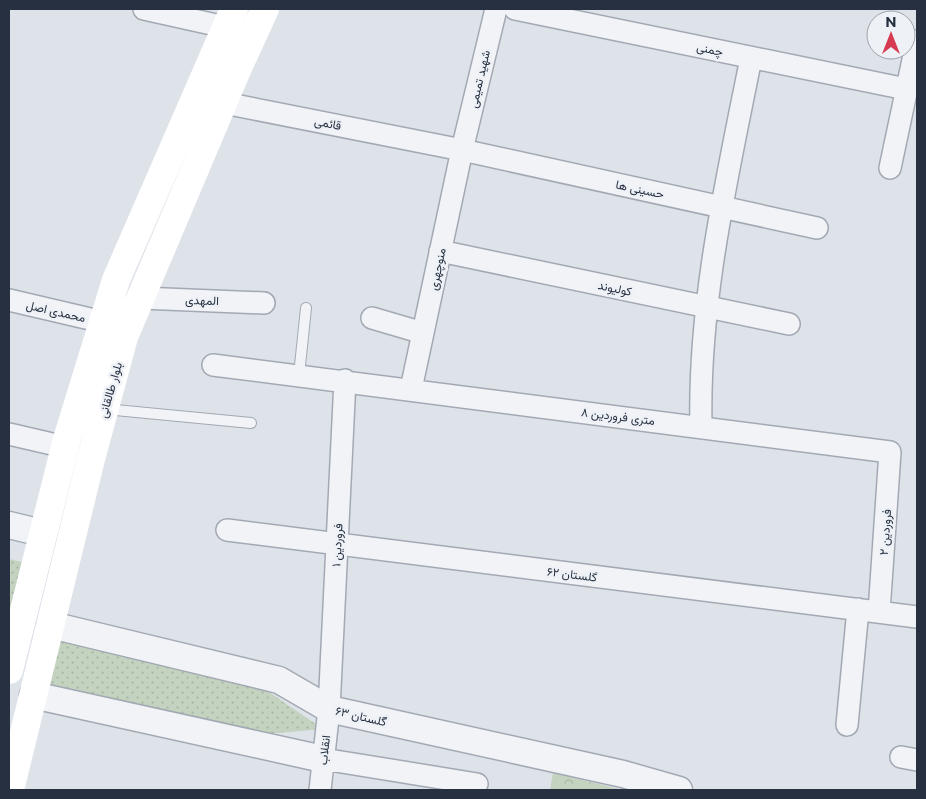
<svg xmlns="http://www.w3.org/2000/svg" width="926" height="799" font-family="Montserrat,Vazirmatn,sans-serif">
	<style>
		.grass { fill: url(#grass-dots) }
		.forest { fill: url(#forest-crowns) }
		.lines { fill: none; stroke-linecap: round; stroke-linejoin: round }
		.service-casing { stroke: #a3a9b3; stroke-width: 12 }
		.minor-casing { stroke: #a3a9b3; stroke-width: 24 }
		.tertiary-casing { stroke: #a3a9b3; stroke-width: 29 }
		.service { stroke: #f1f3f7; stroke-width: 10 }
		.minor { stroke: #f1f3f7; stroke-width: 21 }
		.tertiary { stroke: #f1f3f7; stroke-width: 26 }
		.secondary { stroke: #fff; stroke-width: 28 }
		.labels { text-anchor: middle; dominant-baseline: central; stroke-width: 5; stroke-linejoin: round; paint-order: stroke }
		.street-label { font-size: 12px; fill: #263041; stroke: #eef1f6 }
	</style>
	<defs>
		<pattern id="grass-dots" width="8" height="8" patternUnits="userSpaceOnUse" patternTransform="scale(1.25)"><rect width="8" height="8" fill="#c4d3bf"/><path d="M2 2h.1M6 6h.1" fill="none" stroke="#a8b5a5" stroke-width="1.8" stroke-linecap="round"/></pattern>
		<pattern id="forest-crowns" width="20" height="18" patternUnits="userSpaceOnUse" patternTransform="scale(1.25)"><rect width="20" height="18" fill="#c4d3bf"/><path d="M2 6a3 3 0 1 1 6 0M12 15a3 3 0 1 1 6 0" fill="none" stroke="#a8b5a5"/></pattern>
	</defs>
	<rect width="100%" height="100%" fill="#dee2e9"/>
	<!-- grass -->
	<path class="grass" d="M9,559L22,562L9,618Z
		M58,636L263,688L323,729L255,735L45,687Z"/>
	<!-- forest -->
	<path class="forest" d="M553,773L623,790H550Z"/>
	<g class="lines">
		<defs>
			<path id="service" d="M299,375L306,308
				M105,409L251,423"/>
			<path id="minor" d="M144,9L225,27
				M515,9L906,89
				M209,100L462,150L817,228
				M890,168L917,41
				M440,251L789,324
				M141,298L264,303
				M9,300L103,322
				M372,318L423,333
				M213,365L890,452L879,612
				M411,389L462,150L496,9
				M701,427C698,302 727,179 751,58
				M9,434L65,447
				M227,530L917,617
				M847,725L858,609
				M901,757L917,760
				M323,759L477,784
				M320,790L329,709L345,380"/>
			<path id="tertiary" d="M9,525L42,533
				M51,625L279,680L329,709L623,774L679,790
				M33,695L323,759"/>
		</defs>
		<!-- service casing -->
		<use href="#service" class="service-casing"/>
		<!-- minor casing -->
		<use href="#minor" class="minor-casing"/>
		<!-- tertiary casing -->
		<use href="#tertiary" class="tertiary-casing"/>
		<!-- service -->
		<use href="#service" class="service"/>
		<!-- minor -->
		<use href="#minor" class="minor"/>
		<!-- tertiary -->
		<use href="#tertiary" class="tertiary"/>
		<!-- secondary -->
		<path class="secondary" d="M9,670L67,439L116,280L234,9
			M10,790L91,459L124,337L237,70L265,9"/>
	</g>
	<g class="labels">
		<!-- street labels -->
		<g class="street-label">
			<text transform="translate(710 49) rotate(12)">چمنی</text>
			<text transform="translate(479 79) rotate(-77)">شهید تمیمی</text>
			<text transform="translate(328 123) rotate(11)">قائمی</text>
			<text transform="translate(640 189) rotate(12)">حسینی ها</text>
			<text transform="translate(437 269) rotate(-78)">منوچهری</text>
			<text transform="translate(615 288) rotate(12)">کولیوند</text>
			<text transform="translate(202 300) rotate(2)">المهدی</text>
			<text transform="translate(56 311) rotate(13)">محمدی اصل</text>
			<text transform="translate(110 390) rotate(-74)">بلوار طالقانی</text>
			<text transform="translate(618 416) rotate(7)">۸ متری فروردین</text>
			<text transform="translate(885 532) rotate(-86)">فروردین ۲</text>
			<text transform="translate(337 545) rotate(-87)">فروردین ۱</text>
			<text transform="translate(572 574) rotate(7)">گلستان ۶۲</text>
			<text transform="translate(361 716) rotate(13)">گلستان ۶۳</text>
			<text transform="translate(324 750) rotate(-83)">انقلاب</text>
		</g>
	</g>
	<!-- border -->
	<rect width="926" height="799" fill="none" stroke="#263041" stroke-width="20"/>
	<!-- north arrow -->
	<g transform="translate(891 35)"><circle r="24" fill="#eef1f6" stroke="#9ea4ae"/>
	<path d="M0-4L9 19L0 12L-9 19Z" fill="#d63b52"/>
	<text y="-8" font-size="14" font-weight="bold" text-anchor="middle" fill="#263041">N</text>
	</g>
</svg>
